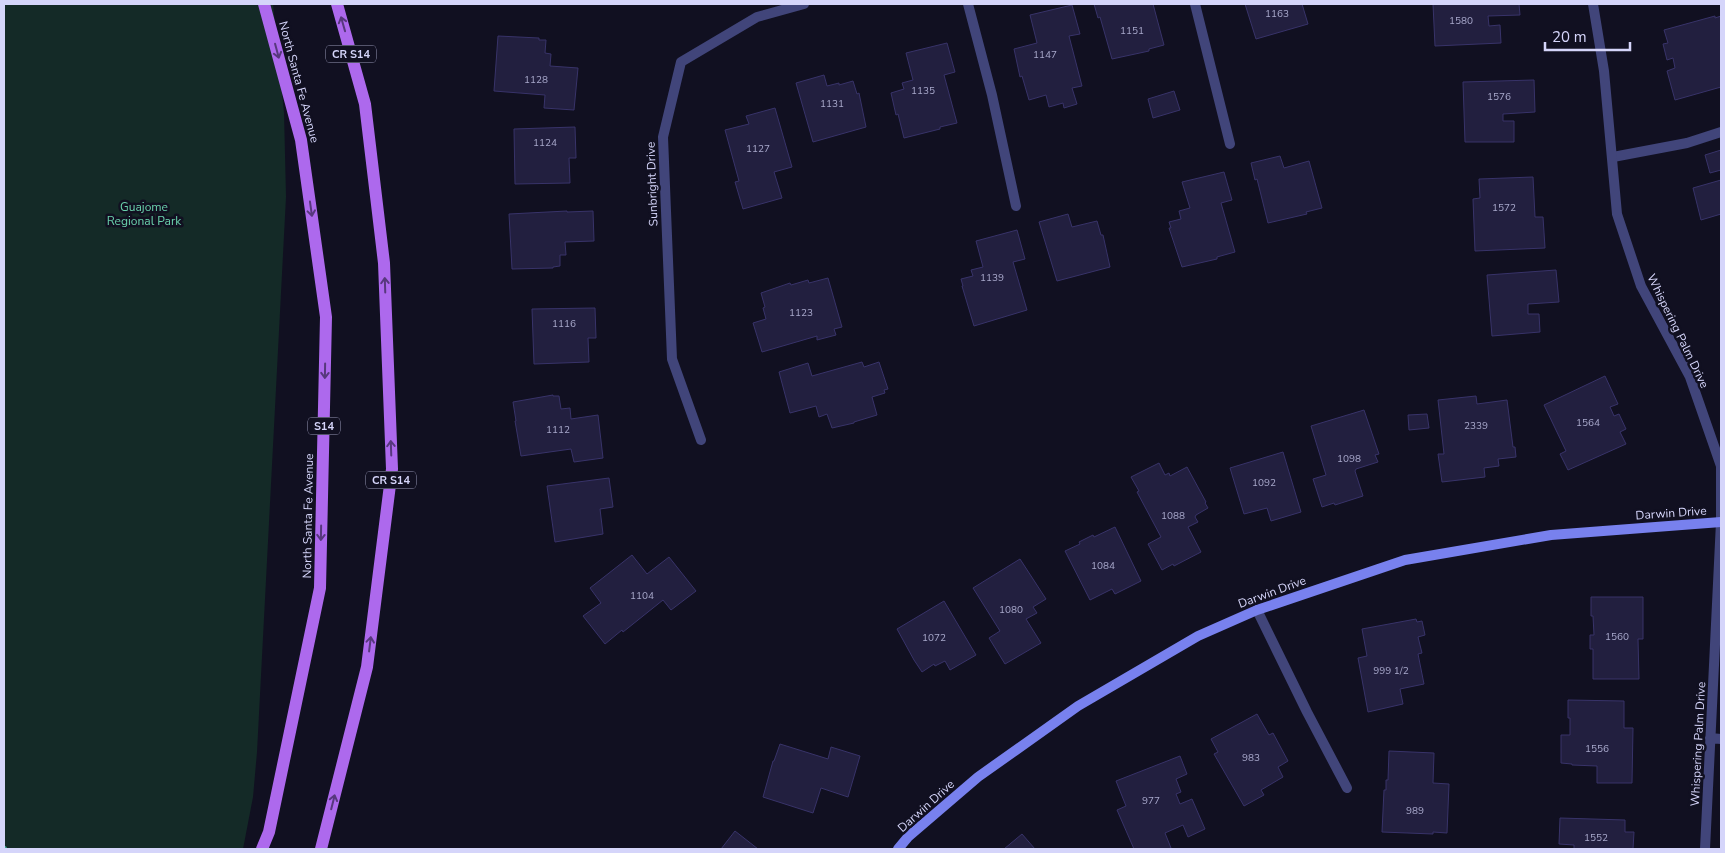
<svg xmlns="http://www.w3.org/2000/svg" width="1725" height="853" font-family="'Nunito Sans',sans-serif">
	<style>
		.green { fill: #142a27 }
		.building { fill: #221f3f; stroke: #383369 }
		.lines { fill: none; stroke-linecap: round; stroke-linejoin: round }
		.path { stroke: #3da694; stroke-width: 3; stroke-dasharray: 2.5 4; stroke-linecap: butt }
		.lane { stroke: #41457a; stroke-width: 10 }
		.street { stroke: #41457a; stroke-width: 10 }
		.secondary { stroke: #7881ee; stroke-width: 10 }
		.primary { stroke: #ad69ed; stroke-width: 12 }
		.oneway { stroke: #57387d }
		.labels { text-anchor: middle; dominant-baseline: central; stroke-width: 5; stroke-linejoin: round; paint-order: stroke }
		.number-label { font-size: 10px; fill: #a8a8cb }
		.shield { fill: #111021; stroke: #9a9ab9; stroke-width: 1 }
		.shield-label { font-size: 11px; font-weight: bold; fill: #d5d5fa }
		.street-label { font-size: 12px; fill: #d5d5fa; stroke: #111021 }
		.park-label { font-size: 12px; fill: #6ad1ac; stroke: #111021 }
	</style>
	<rect width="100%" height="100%" fill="#111021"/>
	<!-- green -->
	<path class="green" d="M4,4H273L284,113L286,197L257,752L253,797L243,849H4Z"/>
	<!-- building -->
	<path class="building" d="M1094,4H1153L1164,45L1149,49V51L1112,59L1100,17L1098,18Z
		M1245,4H1302L1308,24L1256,39Z
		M1433,4H1519L1520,15L1488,16L1489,26L1500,25L1501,43L1435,46Z
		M1072,5L1080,34L1069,36L1082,86L1072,88L1077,104L1064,108L1063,103L1049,107L1046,95L1029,100L1022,76L1020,77L1014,49L1037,43L1030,15Z
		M1715,16V18L1721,16V87L1675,100L1667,71L1675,68L1673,58L1667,60L1663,44L1668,43L1664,30Z
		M498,36L539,38V40H546L545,53L551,54L550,66L578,68L574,110L544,108L545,95L494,91Z
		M947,43L955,72L944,75L957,123L940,127V129L904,138L898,114L896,115L891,93L904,89L902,83L913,80L906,53Z
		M824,75L827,86L839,83V85L853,81L857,94L859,93L866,127L813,142L796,83Z
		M1534,80L1535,112L1503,114V121H1514V142H1465L1463,82Z
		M1174,91L1180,110L1153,118L1148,99Z
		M775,108L792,167L774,172L782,198L743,209L735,182L739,181L725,130L749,124L746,116Z
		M575,127L576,158H569L570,183L515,184L514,129Z
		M1721,150V170L1710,173L1705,155Z
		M1280,156L1284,168L1309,161L1322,208L1306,212L1307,214L1268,223L1257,179L1255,180L1251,163Z
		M1224,172L1232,200L1221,203L1235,252L1217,257V259L1182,267L1169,228H1171L1169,222L1181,219L1179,211L1190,208L1182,182Z
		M1533,177L1535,217H1543L1545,248L1475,251L1473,199L1480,198L1479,179Z
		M1721,180V214L1701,220L1693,188Z
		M567,211V212L593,211L594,241L565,242L566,255H560V266L553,267V268L512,269L509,214Z
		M1068,214L1072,227L1097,221L1101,235H1103L1110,267L1057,281L1039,222Z
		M1017,230L1025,259L1013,262L1027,310L974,326L962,286H963L961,279L973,276L971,270L983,267L976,241Z
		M1556,270L1559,302L1528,304V314H1539L1540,332L1492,336L1487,275Z
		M828,278L842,327L834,329L836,335L817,340V336L762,352L753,323L766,319L763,308L765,307L761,293L790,283L791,285L808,280L809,283Z
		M595,308L596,338H588L589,362L534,364L532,309Z
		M862,362L864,367L879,362L888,389L884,390L885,393L872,397L877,415L854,422V423L832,428L827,414L819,417L816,406L790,413L779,372L808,363L812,376Z
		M1605,376L1618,404L1610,407L1614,416L1619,414L1626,429L1620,432L1626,444L1568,470L1560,454L1566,451L1544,405Z
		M553,395V396H559L561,409L570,408L571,419L598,415L603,458L574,462L571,449L521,456L515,421H516L513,402Z
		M1476,396L1477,404L1507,400L1513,447H1515L1516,457L1498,459L1499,466L1484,468L1485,477L1442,482L1438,454H1444L1438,400Z
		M1364,410L1379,454L1375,455L1378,462L1356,469L1355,471L1363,496L1335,505L1334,503L1322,507L1313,479L1326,475L1311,426Z
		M1427,414L1429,428L1409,430L1408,415Z
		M1283,452L1301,512L1271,521L1267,508L1244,514L1230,468Z
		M1159,463L1165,475L1169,473L1170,476L1187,467L1206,502L1205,503L1208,508L1196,515L1195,517L1198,522L1188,527L1201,552L1174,566L1173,564L1162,570L1148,544L1161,537L1137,492L1139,491L1131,477Z
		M609,478L613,507L600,509L603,534L555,542L547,486Z
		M1115,527L1141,581L1115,594L1112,589L1090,600L1065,551L1080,544L1079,542L1093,535L1094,537Z
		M632,555L647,574L669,557L696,591L671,610L663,600L623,632L622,630L605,644L583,616L601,603L590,588Z
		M1020,559L1046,599L1033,607L1037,613L1026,619L1041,643L1005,664L989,638L1000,631L973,588Z
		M1591,597H1643V639H1638L1639,679H1593V649H1590V635H1594L1593,616H1591Z
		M944,601L976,655L950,670L945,661L935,666L934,664L922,672L914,660L897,629Z
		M1416,619L1417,622L1422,621L1425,635L1418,637L1422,653L1418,654L1424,684L1400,689L1403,704L1368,712L1358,658L1367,656L1362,629Z
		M1568,700L1624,701V728H1633L1632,783H1597V766L1572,765V764L1561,763V735H1570V718H1568Z
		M1257,714L1269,735L1273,733L1288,761L1278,767L1283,777L1261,790L1264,795L1244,806L1214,754L1218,752L1211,739Z
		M780,744L828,759L831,747L860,756L848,797L821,788L813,813L763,797L773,761H774Z
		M1389,751L1434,753L1433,783L1449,784L1447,833L1433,832V834L1382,832L1384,790H1386V780H1388Z
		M1180,756L1187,774L1176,779L1181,792L1176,794L1180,804L1192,799L1205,829L1188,837L1183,825L1165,833L1171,848L1167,849H1134L1117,810L1126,806L1116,781Z
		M1560,818L1625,820V832H1634L1633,849H1574V845L1559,844Z
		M735,831L758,849H721Z
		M1022,834L1035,849H1004Z"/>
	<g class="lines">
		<!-- path -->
		<path class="path" d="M4,847L7,849"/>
		<!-- lane -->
		<path class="lane" d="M968,4L992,95L1016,206
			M1195,4L1230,144
			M1613,157L1687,143L1721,132
			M1257,610L1307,712L1347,788"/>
		<!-- street -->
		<path class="street" d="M1593,4L1604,71L1617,214L1641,286L1690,377L1721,466V522L1705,849
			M701,440L672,359L663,137L681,62L757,17L804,4
			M1710,738L1721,739"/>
		<!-- secondary -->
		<path class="secondary" d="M898,849L908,837L978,777L1078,706L1198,636L1257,610L1405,560L1551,535L1721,522"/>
		<!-- primary -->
		<path class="primary" d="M262,849L269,832L320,588L326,317L301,140L264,4
			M321,849L367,667L392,469L384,263L365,104L337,4"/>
	</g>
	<!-- one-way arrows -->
	<defs><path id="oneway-shaft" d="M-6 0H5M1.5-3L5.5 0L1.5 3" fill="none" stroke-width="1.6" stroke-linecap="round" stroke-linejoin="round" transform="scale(1.25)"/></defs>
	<g class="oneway">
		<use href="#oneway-shaft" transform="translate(343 24) rotate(-106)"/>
		<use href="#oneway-shaft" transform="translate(277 51) rotate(75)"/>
		<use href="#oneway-shaft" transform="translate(311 209) rotate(82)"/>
		<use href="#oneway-shaft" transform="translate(385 285) rotate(-92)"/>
		<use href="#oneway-shaft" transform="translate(325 371) rotate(91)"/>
		<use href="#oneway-shaft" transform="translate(391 448) rotate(-92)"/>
		<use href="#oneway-shaft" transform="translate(321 533) rotate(91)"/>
		<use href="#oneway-shaft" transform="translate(370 644) rotate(-83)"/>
		<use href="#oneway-shaft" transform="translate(333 802) rotate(-76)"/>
	</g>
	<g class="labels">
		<!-- number labels -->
		<g class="number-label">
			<text x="1277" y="14">1163</text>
			<text x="1461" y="21">1580</text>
			<text x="1132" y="31">1151</text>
			<text x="1045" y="55">1147</text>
			<text x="536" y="80">1128</text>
			<text x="923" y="91">1135</text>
			<text x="1499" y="97">1576</text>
			<text x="832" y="104">1131</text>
			<text x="545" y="143">1124</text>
			<text x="758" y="149">1127</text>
			<text x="1504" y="208">1572</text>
			<text x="992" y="278">1139</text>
			<text x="801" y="313">1123</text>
			<text x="564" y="324">1116</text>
			<text x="1588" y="423">1564</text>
			<text x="1476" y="426">2339</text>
			<text x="558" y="430">1112</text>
			<text x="1349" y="459">1098</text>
			<text x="1264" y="483">1092</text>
			<text x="1173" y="516">1088</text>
			<text x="1103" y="566">1084</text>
			<text x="642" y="596">1104</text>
			<text x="1011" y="610">1080</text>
			<text x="1617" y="637">1560</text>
			<text x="934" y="638">1072</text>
			<text x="1391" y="671">999 1/2</text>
			<text x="1597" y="749">1556</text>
			<text x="1251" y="758">983</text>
			<text x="1151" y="801">977</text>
			<text x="1415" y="811">989</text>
			<text x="1596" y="838">1552</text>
		</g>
		<!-- shield labels -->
		<g class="shield">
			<rect x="326" y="45.5" width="50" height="17" rx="4"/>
			<rect x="308" y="417.5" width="32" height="17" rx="4"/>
			<rect x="366" y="471.5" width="50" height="17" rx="4"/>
		</g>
		<g class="shield-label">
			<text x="351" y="54">CR S14</text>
			<text x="324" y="426">S14</text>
			<text x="391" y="480">CR S14</text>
		</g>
		<!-- street labels -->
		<g class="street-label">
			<text transform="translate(299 82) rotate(75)">North Santa Fe Avenue</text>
			<text transform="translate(652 184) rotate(-92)">Sunbright Drive</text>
			<text transform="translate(1678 331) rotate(64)">Whispering Palm Drive</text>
			<text transform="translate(1671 513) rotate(-4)">Darwin Drive</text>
			<text transform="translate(308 516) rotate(-89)">North Santa Fe Avenue</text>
			<text transform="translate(1272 592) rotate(-20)">Darwin Drive</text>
			<text transform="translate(1698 744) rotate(-87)">Whispering Palm Drive</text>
			<text transform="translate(926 806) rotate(-42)">Darwin Drive</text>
		</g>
		<!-- park labels -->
		<g class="park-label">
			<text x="144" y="207">Guajome<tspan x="144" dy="14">Regional Park</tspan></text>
		</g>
	</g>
	<!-- border -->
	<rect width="1725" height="853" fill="none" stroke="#d5d5fa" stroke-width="10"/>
	<!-- scale -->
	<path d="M1545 42v8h85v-8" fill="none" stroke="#d5d5fa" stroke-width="2.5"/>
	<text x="1552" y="42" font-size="15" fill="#d5d5fa" stroke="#111021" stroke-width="4" paint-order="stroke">20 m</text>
</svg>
